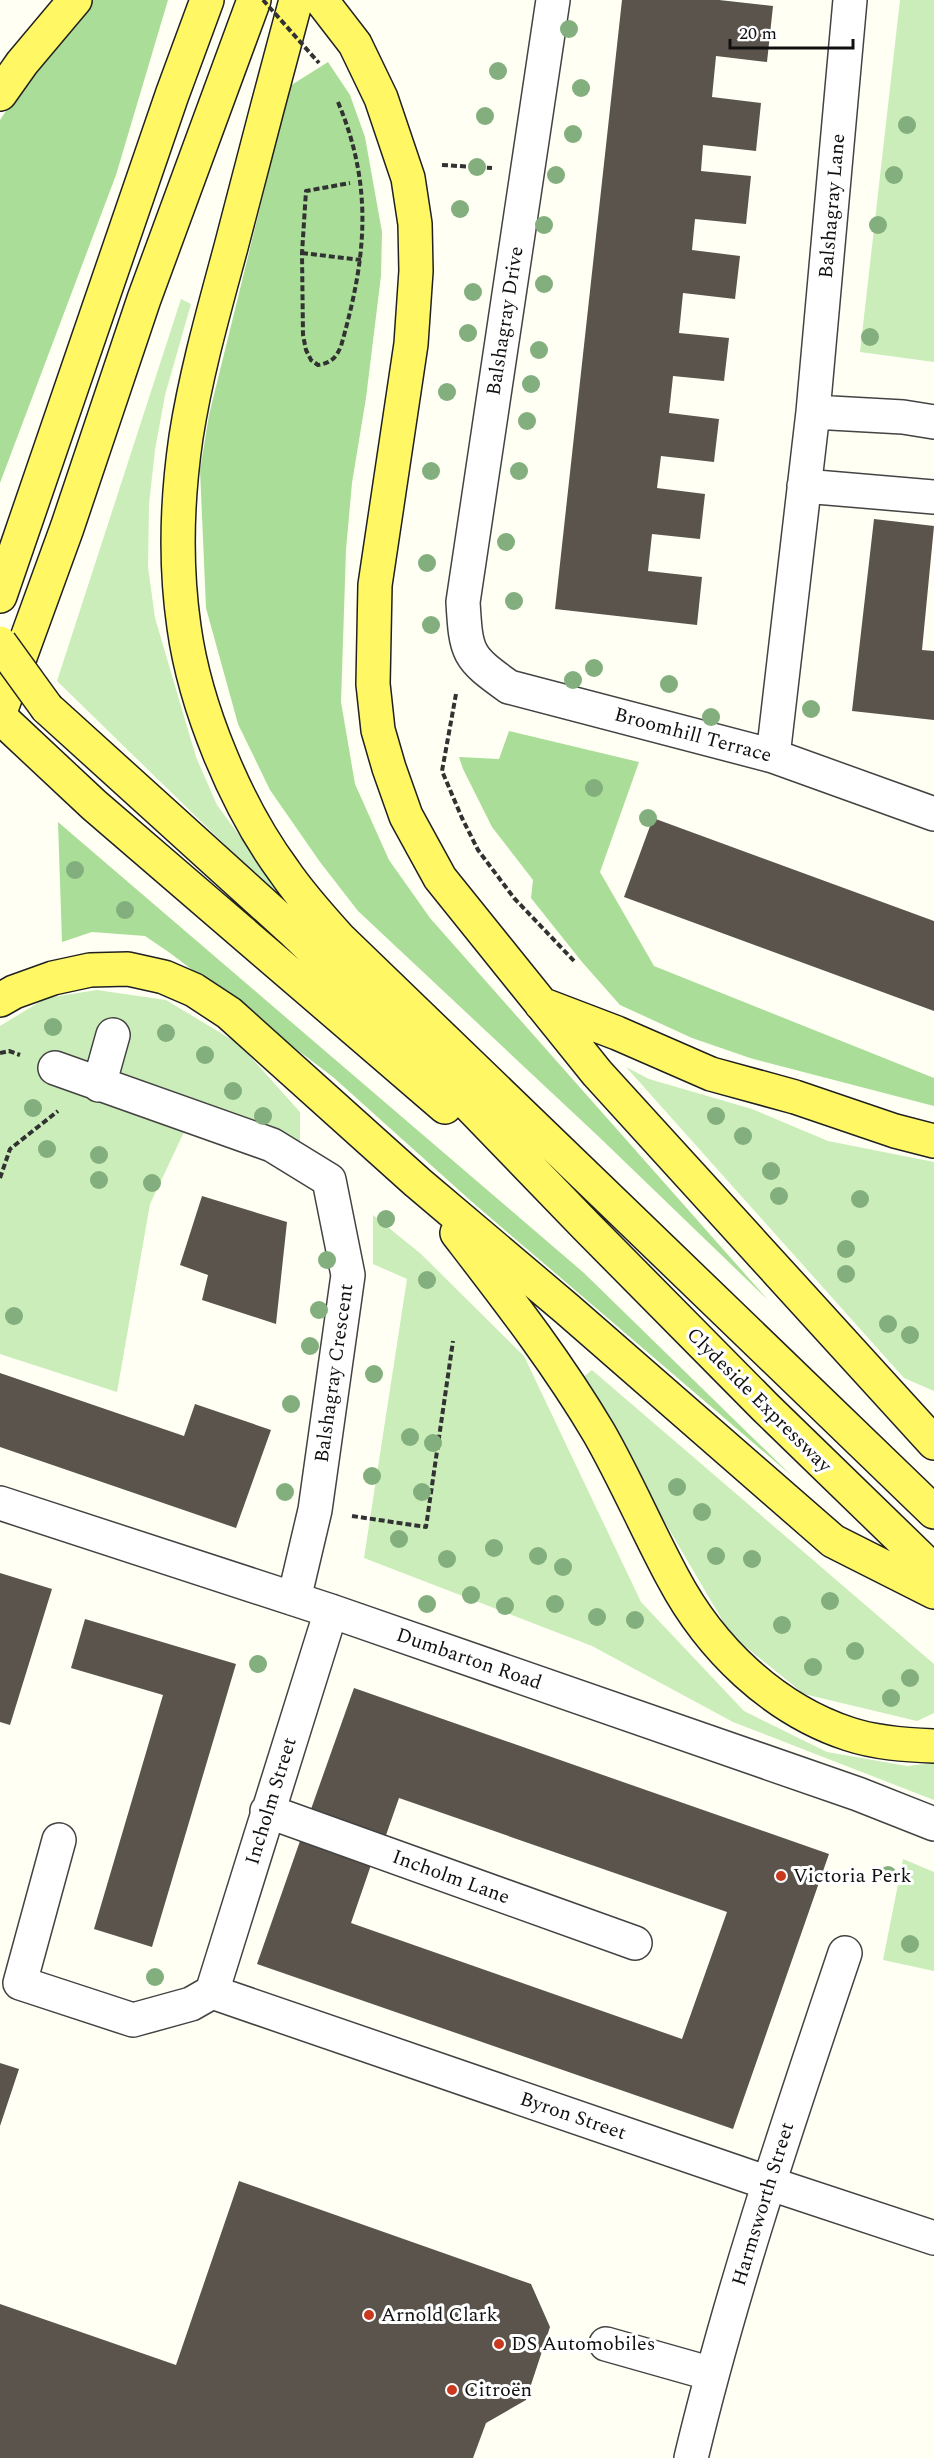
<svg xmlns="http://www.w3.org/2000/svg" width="934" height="2458" font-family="Spectral,serif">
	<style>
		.green { fill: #caedba }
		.forest { fill: #aade98 }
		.building { fill: #5a544c }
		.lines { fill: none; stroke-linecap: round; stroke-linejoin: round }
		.minor-casing { stroke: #434343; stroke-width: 36 }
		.major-casing { stroke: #212121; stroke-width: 36 }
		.path { stroke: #323232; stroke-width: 4; stroke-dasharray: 6 3; stroke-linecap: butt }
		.minor { stroke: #fff; stroke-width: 33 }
		.major { stroke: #fff864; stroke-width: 33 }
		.major-bridge-casing { stroke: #212121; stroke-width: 36; stroke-linecap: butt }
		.path-bridge { stroke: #323232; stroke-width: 4; stroke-dasharray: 6 3; stroke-linecap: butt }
		.major-bridge { stroke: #fff864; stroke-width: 33 }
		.tree { fill: #82af7d }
		.poi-dot { fill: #c93920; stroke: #fff; stroke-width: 2 }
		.labels { text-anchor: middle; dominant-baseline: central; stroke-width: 6; stroke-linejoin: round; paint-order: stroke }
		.street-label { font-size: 20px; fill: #101010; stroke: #fff }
		.poi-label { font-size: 20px; fill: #101010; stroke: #fff; text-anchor: start }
	</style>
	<rect width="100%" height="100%" fill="#fffff4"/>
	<!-- green -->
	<path class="green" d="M900,0H934V362L860,352Z
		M181,299L191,304L165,395L155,450L149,504L148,567L155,618L196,757L217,805L299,917L57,681Z
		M97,990L166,1000L239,1044L300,1112V1144L194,1111L150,1204L117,1392L0,1354V1026L46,998Z
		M626,1067L649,1079L752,1109L828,1141L934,1162V1391L904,1378Z
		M373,1215L421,1254L524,1356L641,1602L744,1711L827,1752L907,1766L934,1763V1800L733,1722L592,1646L364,1558L407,1279L373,1264Z
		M592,1370L934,1664V1713L917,1721L804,1694L731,1635L581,1379Z
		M903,1859L934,1872V1971L883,1960Z"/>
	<!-- forest -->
	<path class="forest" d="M92,0H168L116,175L0,483V120L43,55L70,22Z
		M328,62L350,95L365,137L382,232L381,276L366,398L352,483L346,550L341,702L355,784L389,860L430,918L768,1300L598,1136L358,911L320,862L270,790L238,724L206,608L200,470L209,415L271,163L282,91Z
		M509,731L639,762L600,872L654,966L934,1078V1106L750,1058L692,1038L620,1005L582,962L531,898L533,880L492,827L463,769L459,757L499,759Z
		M58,822L584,1273L791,1475L471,1201L333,1077L170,953L145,936L92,932L62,942Z"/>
	<!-- building -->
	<path class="building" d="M622,0H719L773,6L767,62L716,56L712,97L761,103L756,151L703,145L701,171L751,176L746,224L695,219L692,250L740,256L735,299L683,293L679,333L729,338L724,381L673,376L669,413L719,419L714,462L661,456L657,488L705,494L700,539L652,534L648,571L702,577L697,625L555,609Z
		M874,519L934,526L922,650L934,651V720L852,711Z
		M653,818L934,921V1011L624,897Z
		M202,1196L287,1222L276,1324L202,1300L208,1275L180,1265Z
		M0,1373L184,1436L195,1404L271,1430L236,1528L0,1447Z
		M0,1573L52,1589L10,1725L0,1722Z
		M85,1619L236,1664L152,1947L94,1929L163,1695L71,1668Z
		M354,1688L829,1854L733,2129L257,1964L300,1841L371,1865L351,1923L682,2039L727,1912L399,1798L385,1838L310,1812Z
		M0,2063L19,2069L0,2126Z
		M239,2181L531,2284L550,2327L526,2400L486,2423L473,2458H0V2304L176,2365Z"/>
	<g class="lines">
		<defs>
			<path id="minor" d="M553,0L463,602C466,654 467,657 509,687L773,756L934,814
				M813,412L850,0
				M804,486L934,497
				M773,756L813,412L903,417L934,422
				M55,1068L272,1145L329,1180L348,1275L315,1510L294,1599
				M99,1085L113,1035
				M0,1503L331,1611L858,1794L934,1824
				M267,1811L635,1943
				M59,1840L20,1983L133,2020L191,2004L212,1992
				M212,1992L768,2183L934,2238
				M212,1992L331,1611
				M606,2344L712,2374
				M691,2458C732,2287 789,2120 845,1953"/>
			<path id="major" d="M296,0C274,82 252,165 231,247C214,310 196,373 186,437C177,499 175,565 184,627C195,707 236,806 284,871C301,896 321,918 341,940L934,1512
				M321,0L355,44L381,98L408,178L415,224L416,271L411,344L375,585L373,684L378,730L389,768L406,816L440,878L597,1073L934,1443
				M0,94L22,63L75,0
				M0,596L172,95L207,0
				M47,708L292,930L413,1047L586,1226L765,1407L934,1571
				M0,712L67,528L144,299L254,0
				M0,717L94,805L445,1107
				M0,1000L14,992L53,978L90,970L128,969L164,977L194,990L229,1013L417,1182L567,1309L833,1541L934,1592
				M541,1004L617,1033L711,1074L795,1097L895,1131L934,1141
				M457,1233C507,1298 557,1362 599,1433C626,1480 647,1530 673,1578C710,1648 773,1709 849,1734C876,1743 906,1745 934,1746"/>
		</defs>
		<!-- minor casing -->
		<use href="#minor" class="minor-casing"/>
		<!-- major casing -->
		<use href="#major" class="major-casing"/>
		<!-- path -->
		<path class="path" d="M338,102C374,188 366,259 341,346C336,358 331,363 318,365L311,360L306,350L303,335L302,253L306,191L350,183
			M442,165L492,168
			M302,253L361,260
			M456,694L442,771L462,818L478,850L514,898L576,963
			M0,1053L9,1051L20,1055
			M0,1178L10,1149L58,1111
			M352,1516L426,1527L453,1341"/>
		<!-- minor -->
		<use href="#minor" class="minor"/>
		<!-- major -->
		<use href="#major" class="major"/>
		<defs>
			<path id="major-bridge" d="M0,643L47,708"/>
		</defs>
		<!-- major-bridge casing -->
		<use href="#major-bridge" class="major-bridge-casing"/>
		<!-- path-bridge -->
		<path class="path-bridge" d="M263,0L319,63"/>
		<!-- major-bridge -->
		<use href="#major-bridge" class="major-bridge"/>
	</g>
	<!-- trees -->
	<g class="tree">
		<circle cx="569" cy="29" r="9"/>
		<circle cx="498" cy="71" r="9"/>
		<circle cx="581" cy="88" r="9"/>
		<circle cx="485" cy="116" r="9"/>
		<circle cx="907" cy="125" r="9"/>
		<circle cx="573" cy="134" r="9"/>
		<circle cx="477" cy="167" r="9"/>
		<circle cx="556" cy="175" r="9"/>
		<circle cx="894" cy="175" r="9"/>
		<circle cx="460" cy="209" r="9"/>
		<circle cx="544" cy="225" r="9"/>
		<circle cx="878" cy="225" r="9"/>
		<circle cx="544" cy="284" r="9"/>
		<circle cx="473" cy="292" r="9"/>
		<circle cx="468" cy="333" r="9"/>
		<circle cx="870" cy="337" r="9"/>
		<circle cx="539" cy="350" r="9"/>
		<circle cx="531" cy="384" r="9"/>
		<circle cx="447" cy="392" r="9"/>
		<circle cx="527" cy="421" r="9"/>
		<circle cx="431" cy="471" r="9"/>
		<circle cx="519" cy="471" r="9"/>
		<circle cx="506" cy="542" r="9"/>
		<circle cx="427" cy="563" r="9"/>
		<circle cx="514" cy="601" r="9"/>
		<circle cx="431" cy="625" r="9"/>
		<circle cx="594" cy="668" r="9"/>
		<circle cx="573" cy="680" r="9"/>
		<circle cx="669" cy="684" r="9"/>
		<circle cx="811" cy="709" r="9"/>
		<circle cx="711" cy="717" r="9"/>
		<circle cx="594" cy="788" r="9"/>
		<circle cx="648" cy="818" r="9"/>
		<circle cx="75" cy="870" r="9"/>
		<circle cx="125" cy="910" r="9"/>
		<circle cx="53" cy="1027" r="9"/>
		<circle cx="166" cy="1033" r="9"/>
		<circle cx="205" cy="1055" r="9"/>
		<circle cx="233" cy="1091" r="9"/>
		<circle cx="33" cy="1108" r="9"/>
		<circle cx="263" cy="1116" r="9"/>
		<circle cx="716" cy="1116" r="9"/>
		<circle cx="743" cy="1136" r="9"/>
		<circle cx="47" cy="1149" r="9"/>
		<circle cx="99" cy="1155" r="9"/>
		<circle cx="771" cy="1171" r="9"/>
		<circle cx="99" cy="1180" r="9"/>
		<circle cx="152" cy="1183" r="9"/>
		<circle cx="779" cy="1196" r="9"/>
		<circle cx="860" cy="1199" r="9"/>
		<circle cx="386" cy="1219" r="9"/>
		<circle cx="846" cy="1249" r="9"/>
		<circle cx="327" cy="1260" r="9"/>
		<circle cx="846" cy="1274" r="9"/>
		<circle cx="427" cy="1280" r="9"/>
		<circle cx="319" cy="1310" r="9"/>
		<circle cx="14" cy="1316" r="9"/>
		<circle cx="888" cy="1324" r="9"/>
		<circle cx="910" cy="1335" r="9"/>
		<circle cx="310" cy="1346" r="9"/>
		<circle cx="374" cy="1374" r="9"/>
		<circle cx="291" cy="1404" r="9"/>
		<circle cx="410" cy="1437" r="9"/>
		<circle cx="433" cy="1443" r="9"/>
		<circle cx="372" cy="1476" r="9"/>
		<circle cx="677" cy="1487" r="9"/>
		<circle cx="285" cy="1492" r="9"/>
		<circle cx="422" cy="1492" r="9"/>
		<circle cx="702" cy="1512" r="9"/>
		<circle cx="399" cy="1539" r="9"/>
		<circle cx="494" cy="1548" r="9"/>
		<circle cx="538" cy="1556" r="9"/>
		<circle cx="716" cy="1556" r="9"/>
		<circle cx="447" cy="1559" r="9"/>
		<circle cx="752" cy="1559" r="9"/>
		<circle cx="563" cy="1567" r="9"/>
		<circle cx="471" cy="1595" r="9"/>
		<circle cx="830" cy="1601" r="9"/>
		<circle cx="427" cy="1604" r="9"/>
		<circle cx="555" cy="1604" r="9"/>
		<circle cx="505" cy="1606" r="9"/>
		<circle cx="597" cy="1617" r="9"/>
		<circle cx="635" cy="1620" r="9"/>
		<circle cx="782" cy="1625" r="9"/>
		<circle cx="855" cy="1651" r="9"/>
		<circle cx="258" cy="1664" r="9"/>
		<circle cx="813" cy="1667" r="9"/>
		<circle cx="910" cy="1678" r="9"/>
		<circle cx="891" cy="1698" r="9"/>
		<circle cx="888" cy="1875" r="9"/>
		<circle cx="910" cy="1944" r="9"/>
		<circle cx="155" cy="1977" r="9"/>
	</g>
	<!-- markers -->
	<g class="poi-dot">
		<circle cx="781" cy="1876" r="6"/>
		<circle cx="369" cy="2315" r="6"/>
		<circle cx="499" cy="2344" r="6"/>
		<circle cx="452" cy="2390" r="6"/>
	</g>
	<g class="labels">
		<!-- street labels -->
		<g class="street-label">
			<text transform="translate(832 206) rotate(-85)">Balshagray Lane</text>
			<text transform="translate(505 321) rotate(-81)">Balshagray Drive</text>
			<text transform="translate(693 735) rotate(15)">Broomhill Terrace</text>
			<text transform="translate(334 1373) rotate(-82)">Balshagray Crescent</text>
			<text transform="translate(759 1400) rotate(45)">Clydeside Expressway</text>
			<text transform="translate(469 1659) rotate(19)">Dumbarton Road</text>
			<text transform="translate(271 1801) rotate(-73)">Incholm Street</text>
			<text transform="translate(451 1877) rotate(20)">Incholm Lane</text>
			<text transform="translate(573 2116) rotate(19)">Byron Street</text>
			<text transform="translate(763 2204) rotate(-73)">Harmsworth Street</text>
		</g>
		<!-- poi labels -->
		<g class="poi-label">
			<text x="793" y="1876">Victoria Perk</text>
			<text x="381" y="2315">Arnold Clark</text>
			<text x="511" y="2344">DS Automobiles</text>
			<text x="464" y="2390">Citroën</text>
		</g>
	</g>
	<!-- scale -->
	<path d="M730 39v9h123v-9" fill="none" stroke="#101010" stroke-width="3"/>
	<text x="739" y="39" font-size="18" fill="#101010" stroke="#ffffff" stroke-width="4.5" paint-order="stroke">20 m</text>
</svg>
